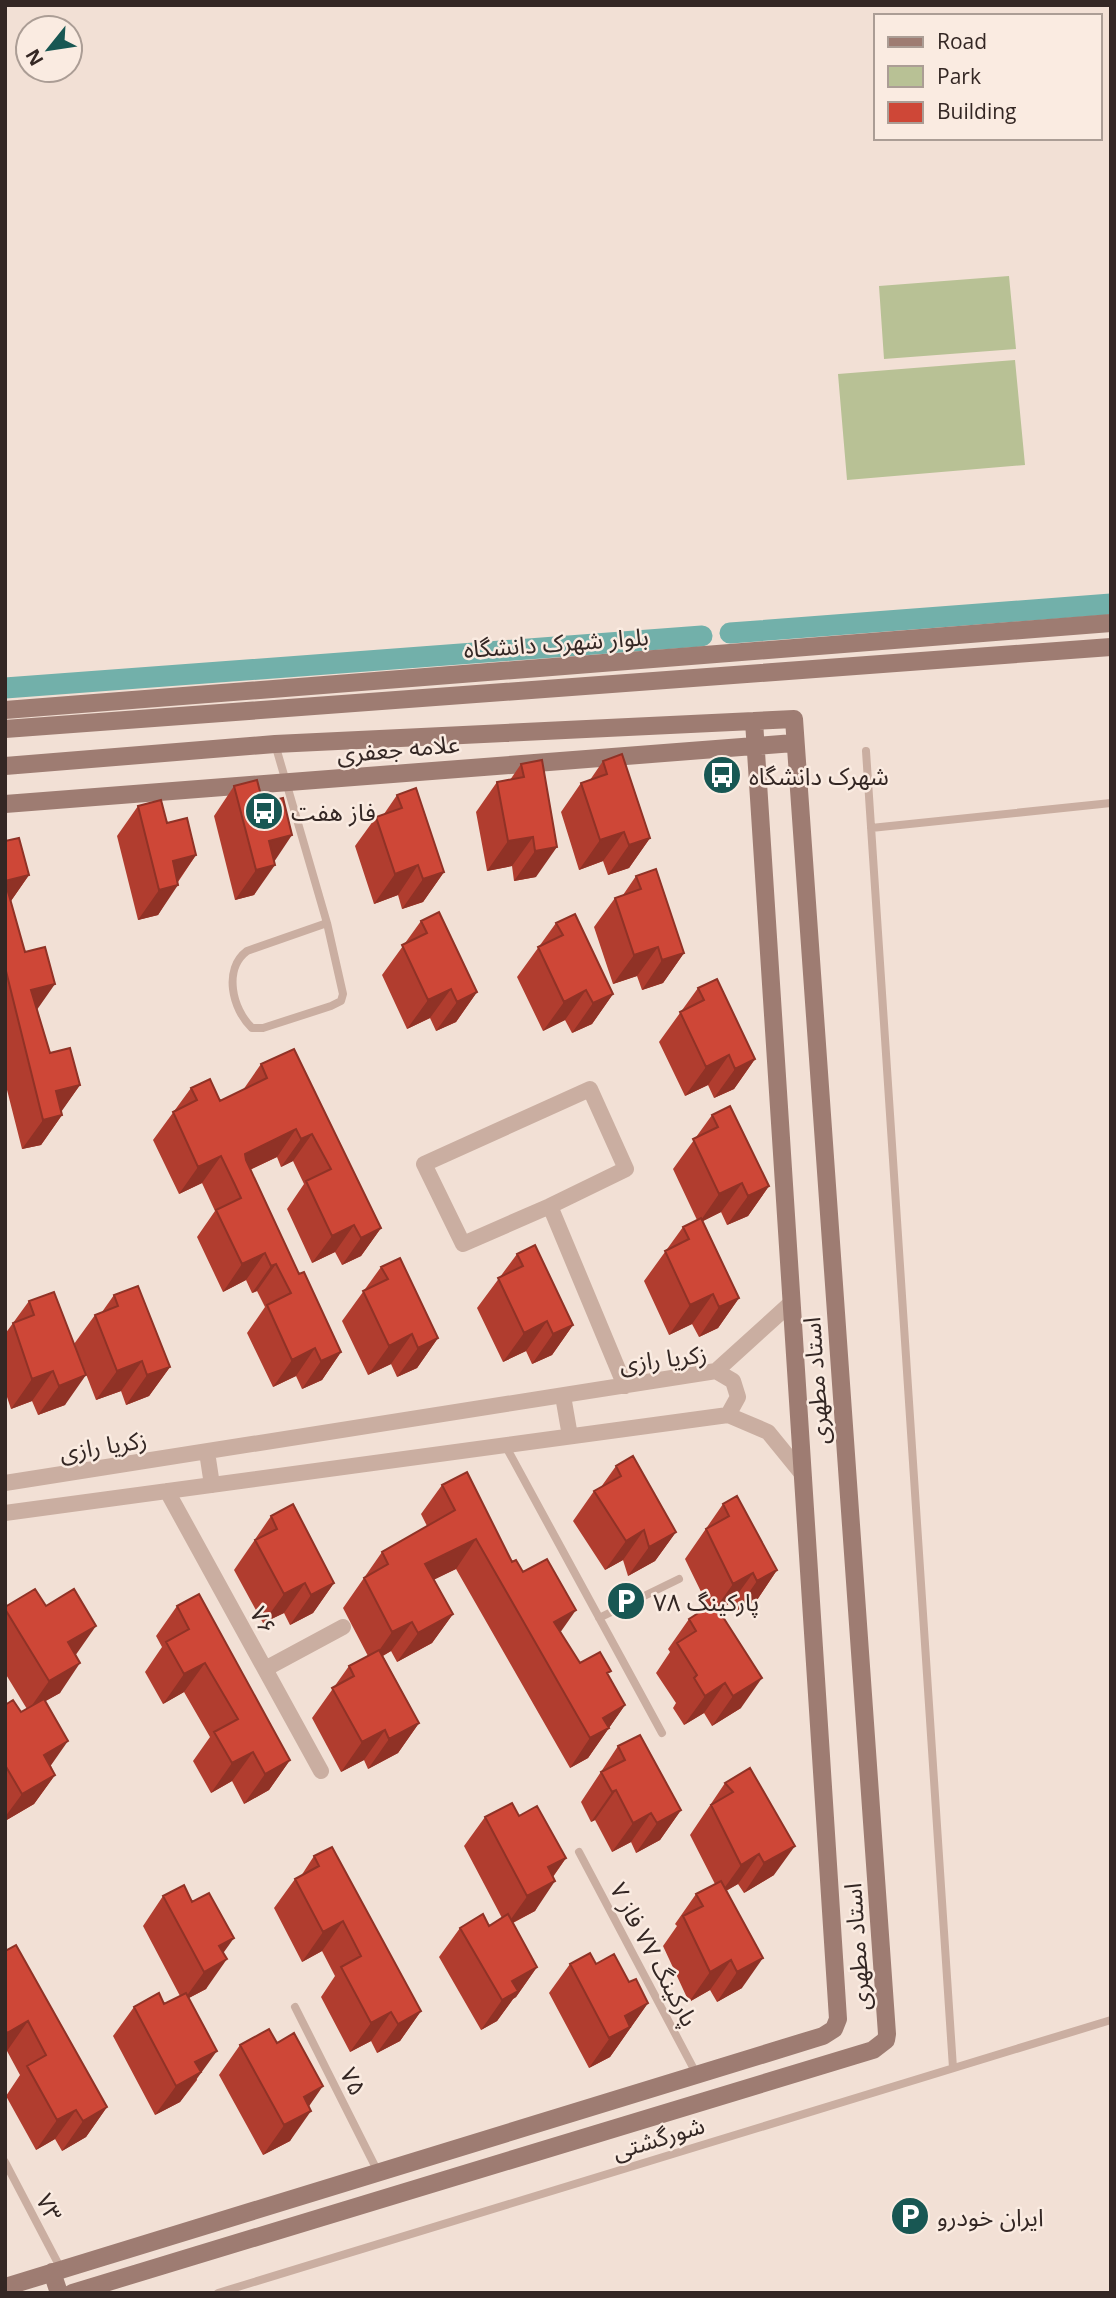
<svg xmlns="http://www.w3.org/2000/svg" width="1116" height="2298" font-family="'Open Sans','Noto Sans Arabic',sans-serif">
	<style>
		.green { fill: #b8c195 }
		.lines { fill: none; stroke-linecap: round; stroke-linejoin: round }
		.canal { stroke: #72b0aa; stroke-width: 21 }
		.lane { stroke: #caaea1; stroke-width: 8 }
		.street { stroke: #caaea1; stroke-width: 16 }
		.secondary { stroke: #9e7c72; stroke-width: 18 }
		.wall { fill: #b13d2f }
		.shaded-wall { fill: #903226 }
		.building { fill: #ce4737; stroke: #903226; stroke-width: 2 }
		.labels { text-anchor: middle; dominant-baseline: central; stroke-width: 5; stroke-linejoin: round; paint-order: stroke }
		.street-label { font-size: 24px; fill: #342724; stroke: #faebe1 }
		.poi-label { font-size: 24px; fill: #342724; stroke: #faebe1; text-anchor: start }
	</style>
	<rect width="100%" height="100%" fill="#f2e0d5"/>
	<!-- green -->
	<path class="green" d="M1009,276L1016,349L884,359L879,286Z
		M1015,360L1025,465L847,480L838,374Z"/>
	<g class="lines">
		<!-- canal -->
		<path class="canal" d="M730,633L1111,604
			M5,688L702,636"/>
		<!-- lane -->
		<path class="lane" d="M275,744L327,923L343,994L341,1001L331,1006L263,1028H252C232,1009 223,969 247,951L327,923
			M866,751L953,2068
			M871,828L1111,803
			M505,1445L662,1733
			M599,1618L679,1579
			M579,1852L697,2075
			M295,2007L378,2172
			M5,2162L61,2269
			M218,2293L1111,2020"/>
		<!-- street -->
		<path class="street" d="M550,1206L626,1169L590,1089L424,1164L463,1244L550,1206L625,1386
			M716,1371L791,1303
			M563,1396L570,1436
			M728,1415L768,1432L803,1475
			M207,1452L212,1485
			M5,1483L716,1371L733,1381L738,1397L728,1415L5,1513
			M167,1491L321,1771
			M265,1669L343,1627"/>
		<!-- secondary -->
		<path class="secondary" d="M5,710L1111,623
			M5,729L1111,647
			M5,766L275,744L794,719L887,2034L886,2040L873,2050L72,2293
			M5,804L794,743
			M52,2272L59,2293
			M5,2287L823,2036L834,2029L838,2019L754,721"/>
	</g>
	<!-- wall -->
	<path class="wall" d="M542,760L536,877L514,881L512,866L487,871L476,812L497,782L510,780L521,764Z
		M603,761L650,838L629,868L608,875L603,861L579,870L561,812L581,783L590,780Z
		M234,786L274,861L254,895L235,900L214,816Z
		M397,795L444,872L423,902L402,909L398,895L374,904L355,846L376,817L384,814Z
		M138,806L167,823L196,855L178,882L158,915L138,920L117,836Z
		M5,841L29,875L11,901L37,1009L50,1053L80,1085L61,1111L62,1115L41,1145L22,1149L5,1082Z
		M636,876L684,953L663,983L642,990L637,976L613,984L594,927L615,898L623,895Z
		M421,921L477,992L456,1022L436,1031L430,1018L407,1029L382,975Z
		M556,923L613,994L592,1024L572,1033L565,1020L543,1031L517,977Z
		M698,988L755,1059L734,1089L714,1098L708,1085L685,1096L659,1042Z
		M294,1049L381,1228L361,1256L342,1265L335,1252L312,1263L287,1209L304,1184L293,1161L281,1167L277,1157L250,1170L299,1274L341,1352L322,1380L302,1389L296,1376L273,1387L247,1333L265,1307L257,1291L252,1293L246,1280L223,1292L197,1237L215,1211L202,1183L179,1194L153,1140L191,1088L220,1101L243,1090L261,1064Z
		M712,1115L769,1186L748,1216L727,1225L721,1212L703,1221L739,1298L718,1328L699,1337L692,1324L669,1335L644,1281L683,1227L697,1220L673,1169Z
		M517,1254L573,1325L552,1355L532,1364L526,1351L503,1362L477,1308Z
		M381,1267L438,1338L417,1368L397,1377L391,1364L368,1375L342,1321Z
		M114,1295L170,1367L149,1396L126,1405L121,1391L96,1400L79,1356L65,1405L38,1415L32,1401L11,1409L5,1391V1334L29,1301L74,1344L95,1315L102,1312Z
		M616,1466L676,1532L655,1561L628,1576L623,1560L605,1570L573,1521L594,1491L601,1487Z
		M442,1485L512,1562L523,1572L580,1663L608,1675L625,1705L588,1758L570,1768L456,1569L434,1579L453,1614L432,1643L397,1662L391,1651L383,1656L419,1723L398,1753L368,1769L364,1760L341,1772L312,1718L349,1666L368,1656L343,1608L382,1552L427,1526L421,1514Z
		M723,1504L777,1570L757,1600L736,1611L732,1602L718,1610L741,1708L712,1726L704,1713L684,1725L673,1708L676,1703L656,1673L670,1652L668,1649L689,1619L708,1606L685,1559Z
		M271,1516L334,1583L313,1613L290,1625L284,1613L263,1623L234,1570Z
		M177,1606L290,1760L269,1790L244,1804L232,1781L211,1793L193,1761L210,1737L184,1692L163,1704L145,1672L162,1647L156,1636Z
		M5,1607L75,1655L60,1693L45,1701L51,1766L55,1775L34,1804L5,1821V1705L21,1712L27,1709L5,1673Z
		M618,1746L681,1810L660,1840L636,1853L631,1842L612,1852L595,1820L591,1822L581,1802Z
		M750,1768L774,1875L744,1893L738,1884L726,1891L742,1988L717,2002L710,1990L689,2002L663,1946L677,1926L675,1924L696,1894L715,1884L690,1835L725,1783Z
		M519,1816L566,1858L553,1877L535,1911L513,1923L537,1967L516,1997L513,1999L497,2021L481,2030L439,1957L460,1928L489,1926L502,1918L464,1846L485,1817Z
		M314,1856L421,2011L400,2041L377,2053L371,2041L350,2052L321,1997L335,1976L322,1951L302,1962L274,1908L295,1879L301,1876Z
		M163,1896L223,1953L206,1989L189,1998L197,2080L180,2102L155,2115L113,2036L134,2007L164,2004L180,1996L143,1926Z
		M5,1951L107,2107L86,2137L62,2151L55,2139L36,2150L6,2096L20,2075L7,2051L5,2052Z
		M570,1964H596L629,1982L648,2003L610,2057L589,2068L549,1993Z
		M277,2043L309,2107L290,2141L263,2155L219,2075L240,2045Z"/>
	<!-- shaded-wall -->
	<path class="shaded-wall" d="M624,832L603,861L579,870L600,840Z
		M292,835L272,865L269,841Z
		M533,837L512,866L487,871L508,841Z
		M650,838L629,868L608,875L629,845Z
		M557,847L536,877L514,881L535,851Z
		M196,855L175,885L173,861Z
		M275,865L254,895L235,900L256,870Z
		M418,865L398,895L374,904L395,874Z
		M444,872L423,902L402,909L423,879Z
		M29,875L8,905L5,881Z
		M178,885L158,915L138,920L159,890Z
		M658,947L637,976L613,984L634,955Z
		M684,953L663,983L642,990L662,960Z
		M55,984L34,1014L31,990Z
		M451,989L430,1018L407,1029L428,1000Z
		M586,990L565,1020L543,1031L564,1002Z
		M477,992L456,1022L436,1031L457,1002Z
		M613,994L592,1024L572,1033L593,1003Z
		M729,1055L708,1085L685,1096L706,1067Z
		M755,1059L734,1089L714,1098L735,1069Z
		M80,1085L59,1115L56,1091Z
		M62,1115L41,1145L22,1149L43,1120Z
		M296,1129L277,1157L232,1178L245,1154Z
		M312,1134L293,1161L281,1167L301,1139Z
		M221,1156L202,1183L179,1194L198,1167Z
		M742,1183L721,1212L699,1223L719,1194Z
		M769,1186L748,1216L727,1225L748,1196Z
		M354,1225L335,1252L312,1263L332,1236Z
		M381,1228L361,1256L342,1265L361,1238Z
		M265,1253L246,1280L223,1292L242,1264Z
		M276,1264L257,1291L252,1293L271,1266Z
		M713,1294L692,1324L669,1335L690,1305Z
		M739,1298L718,1328L699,1337L719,1307Z
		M547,1321L526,1351L503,1362L524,1333Z
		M573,1325L552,1355L532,1364L553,1334Z
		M412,1334L391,1364L368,1375L389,1346Z
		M438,1338L417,1368L397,1377L418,1348Z
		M315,1348L296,1376L273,1387L292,1360Z
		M341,1352L322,1380L302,1389L321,1361Z
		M142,1361L121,1391L96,1400L117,1371Z
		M170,1367L149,1396L126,1405L147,1375Z
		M53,1371L32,1401L11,1409L32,1379Z
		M86,1375L65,1405L38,1415L59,1386Z
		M644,1530L623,1560L605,1570L626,1541Z
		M676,1532L655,1561L628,1576L649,1547Z
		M476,1539L456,1569L405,1594L425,1564Z
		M777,1570L757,1600L736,1611L757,1581Z
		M753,1573L732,1602L712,1613L733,1584Z
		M305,1583L284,1613L263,1623L284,1594Z
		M334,1583L313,1613L290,1625L311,1595Z
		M576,1610L555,1640L554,1622Z
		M453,1614L432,1643L397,1662L418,1633Z
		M412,1622L391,1651L371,1662L392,1632Z
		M96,1626L75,1656L68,1642Z
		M80,1663L60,1693L28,1711L49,1681Z
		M205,1663L184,1692L163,1704L184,1674Z
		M762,1678L741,1708L712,1726L733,1696Z
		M725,1683L704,1713L684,1725L705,1696Z
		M625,1705L588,1758L570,1768L603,1718Z
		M419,1723L398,1753L368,1769L389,1739Z
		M385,1730L364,1760L341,1772L362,1742Z
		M68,1741L47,1771L44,1755Z
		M253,1752L232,1781L211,1793L232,1763Z
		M290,1760L269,1790L244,1804L265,1774Z
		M55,1775L34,1804L5,1821V1817L22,1794Z
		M616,1790L595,1820L591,1822L612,1792Z
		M681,1810L660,1840L636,1853L657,1823Z
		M651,1813L631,1842L612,1852L633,1823Z
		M795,1846L774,1875L744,1893L764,1863Z
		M759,1854L738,1884L720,1894L741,1865Z
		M566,1858L546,1886L555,1881L535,1911L506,1926L548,1867Z
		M343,1921L322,1951L302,1962L323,1932Z
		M234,1938L214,1966L227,1959L206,1989L183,2001L204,1972L219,1946Z
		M763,1958L742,1988L717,2002L737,1972Z
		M731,1960L710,1990L689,2002L710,1972Z
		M537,1967L516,1997L513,1999L497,2021L481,2030L502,2000L512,1981Z
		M648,2003L610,2057L589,2068L625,2016Z
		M421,2011L400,2041L377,2053L398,2024Z
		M391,2012L371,2041L350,2052L371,2023Z
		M28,2021L7,2051L5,2052V2036L7,2033Z
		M217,2051L180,2102L155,2115L176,2086L195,2062Z
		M323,2086L303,2115L311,2111L290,2141L263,2155L304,2097Z
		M107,2107L86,2137L62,2151L83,2121Z
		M76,2110L55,2139L36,2150L57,2120Z"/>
	<!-- building -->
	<path class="building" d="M622,754L650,838L629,845L624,832L600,840L581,783L607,774L603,761Z
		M542,760L557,847L535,851L533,837L508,841L497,782L524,777L521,764Z
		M257,780L263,803L283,798L292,835L269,841L275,865L256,870L234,786Z
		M416,788L444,872L423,879L418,865L395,874L376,817L402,808L397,795Z
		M161,800L167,823L187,818L196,855L173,861L178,885L159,890L138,806Z
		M19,838L29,875L5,881V841Z
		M656,869L684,953L662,960L658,947L634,955L615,898L641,889L636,876Z
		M5,881L25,952L45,947L55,984L31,990L50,1053L70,1048L80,1085L56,1091L62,1115L43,1120L5,967Z
		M439,912L477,992L457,1002L451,989L428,1000L402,945L427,933L421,921Z
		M575,914L613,994L593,1003L586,990L564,1002L538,947L563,935L556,923Z
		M717,979L755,1059L735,1069L729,1055L706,1067L680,1012L704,1000L698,988Z
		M294,1049L381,1228L361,1238L354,1225L332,1236L306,1181L331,1169L312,1134L301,1139L296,1129L245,1154L246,1160L299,1274L304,1272L341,1352L321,1361L315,1348L292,1360L267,1305L291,1293L276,1264L271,1266L265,1253L242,1264L216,1210L241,1198L235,1185L221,1156L198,1167L173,1112L197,1100L191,1088L210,1079L220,1101L267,1078L261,1064Z
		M730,1106L769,1186L748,1196L742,1183L719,1194L693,1139L718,1127L712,1115Z
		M701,1218L739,1298L719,1307L713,1294L690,1305L665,1251L689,1239L683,1227Z
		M535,1245L573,1325L553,1334L547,1321L524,1333L498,1278L523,1266L517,1254Z
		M400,1258L438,1338L418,1348L412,1334L389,1346L363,1291L388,1279L381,1267Z
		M138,1286L170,1367L147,1375L142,1361L117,1371L95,1315L118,1306L114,1295Z
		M54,1292L86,1375L59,1386L53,1371L32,1379L13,1323L34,1315L29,1301Z
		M633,1456L676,1532L649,1547L644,1530L626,1541L594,1491L621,1476L616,1466Z
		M467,1472L512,1562L516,1560L523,1572L547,1559L576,1610L554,1622L580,1663L600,1652L611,1671L607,1673L625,1705L603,1718L609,1728L590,1738L476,1539L425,1564L453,1614L418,1633L412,1622L392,1632L364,1578L388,1564L382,1552L455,1510L442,1485Z
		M737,1496L777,1570L757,1581L753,1573L733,1584L706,1529L729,1516L723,1504Z
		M293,1504L334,1583L311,1595L305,1583L284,1594L255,1540L277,1529L271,1516Z
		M35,1589L46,1606L74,1589L96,1626L68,1642L80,1663L49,1681L5,1609V1607Z
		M199,1594L290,1760L265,1774L253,1752L232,1763L214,1732L238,1719L205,1663L184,1674L166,1642L189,1629L177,1606Z
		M714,1603L762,1678L733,1696L725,1683L705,1696L694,1678L697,1675L677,1643L696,1631L689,1619Z
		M379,1650L419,1723L389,1739L385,1730L362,1742L332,1688L354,1676L349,1666Z
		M44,1699L68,1741L44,1755L55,1775L22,1794L5,1765V1705L13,1700L21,1712Z
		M640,1735L681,1810L657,1823L651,1813L633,1823L616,1790L612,1792L601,1772L625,1760L618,1746Z
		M750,1768L795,1846L764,1863L759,1854L741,1865L711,1805L733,1792L725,1783Z
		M512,1803L519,1816L537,1806L566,1858L548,1867L555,1881L527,1896L485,1817Z
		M332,1847L421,2011L398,2024L391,2012L371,2023L341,1967L361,1956L343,1921L323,1932L295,1879L319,1866L314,1856Z
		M721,1881L763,1958L737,1972L731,1960L710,1972L683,1916L703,1906L696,1894Z
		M184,1885L192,1902L209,1893L234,1938L219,1946L227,1959L204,1972L163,1896Z
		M483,1914L489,1926L508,1914L537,1967L512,1981L518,1991L502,2000L460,1928Z
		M16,1945L107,2107L83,2121L76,2110L57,2120L27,2066L46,2055L28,2021L7,2033L5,2029V1951Z
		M590,1953L596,1964L614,1954L629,1982L636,1979L648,2003L625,2016L630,2027L609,2038L570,1964Z
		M159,1993L164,2004L186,1993L217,2051L195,2062L201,2072L176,2086L134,2007Z
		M269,2029L277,2043L294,2033L323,2086L304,2097L311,2111L284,2125L240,2045Z"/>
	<!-- icons -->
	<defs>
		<symbol id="bus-disc" viewBox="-11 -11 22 22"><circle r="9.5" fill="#185753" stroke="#faebe1"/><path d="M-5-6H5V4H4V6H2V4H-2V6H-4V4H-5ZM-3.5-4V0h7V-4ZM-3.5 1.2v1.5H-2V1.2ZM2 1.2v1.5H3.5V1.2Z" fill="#fff"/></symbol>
		<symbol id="parking-disc" viewBox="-11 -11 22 22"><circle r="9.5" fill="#185753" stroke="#faebe1"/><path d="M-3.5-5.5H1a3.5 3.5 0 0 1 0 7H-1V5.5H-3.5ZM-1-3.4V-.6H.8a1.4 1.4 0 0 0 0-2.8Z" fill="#fff"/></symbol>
	</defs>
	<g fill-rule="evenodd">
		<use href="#bus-disc" x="700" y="753" width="44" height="44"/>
		<use href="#bus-disc" x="242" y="789" width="44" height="44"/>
		<use href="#parking-disc" x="604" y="1579" width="44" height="44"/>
		<use href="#parking-disc" x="888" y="2194" width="44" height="44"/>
	</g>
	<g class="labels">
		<!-- street labels -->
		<g class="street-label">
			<text transform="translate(556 642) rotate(-4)">بلوار شهرک دانشگاه</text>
			<text transform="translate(398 748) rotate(-5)">علامه جعفری</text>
			<text transform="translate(663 1358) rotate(-7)">زکریا رازی</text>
			<text transform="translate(815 1381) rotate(-94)">استاد مطهری</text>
			<text transform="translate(103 1445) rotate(-9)">زکریا رازی</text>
			<text transform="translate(264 1620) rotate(61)">۷۶</text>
			<text transform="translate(856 1947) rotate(-94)">استاد مطهری</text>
			<text transform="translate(655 1954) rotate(62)">پارکینگ ۷۷ فاز ۷</text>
			<text transform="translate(354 2081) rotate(63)">۷۵</text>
			<text transform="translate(658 2137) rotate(-17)">شورگشتی</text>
			<text transform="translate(50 2207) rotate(62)">۷۳</text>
		</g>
		<!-- poi labels -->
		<g class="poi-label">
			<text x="749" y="775">شهرک دانشگاه</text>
			<text x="291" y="811">فاز هفت</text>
			<text x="653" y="1601">پارکینگ ۷۸</text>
			<text x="937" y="2216">ایران خودرو</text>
		</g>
	</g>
	<!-- border -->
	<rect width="1116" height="2298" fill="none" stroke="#342724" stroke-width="14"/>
	<!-- legend -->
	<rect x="874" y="14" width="228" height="126" fill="#faebe1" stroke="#ab9d95" stroke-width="2"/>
	<rect x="888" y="37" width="35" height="10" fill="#9e7c72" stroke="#ab9d95" stroke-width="2"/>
	<text x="937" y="49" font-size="21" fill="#342724">Road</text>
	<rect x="888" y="66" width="35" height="21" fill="#b8c195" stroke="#ab9d95" stroke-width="2"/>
	<text x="937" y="84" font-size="21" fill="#342724">Park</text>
	<rect x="888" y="102" width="35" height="21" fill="#ce4737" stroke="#ab9d95" stroke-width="2"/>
	<text x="937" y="119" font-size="21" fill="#342724">Building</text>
	<!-- north arrow -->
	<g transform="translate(49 49) rotate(240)"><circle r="33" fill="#faebe1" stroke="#ab9d95" stroke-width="2"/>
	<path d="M0-5L12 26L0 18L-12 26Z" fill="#185753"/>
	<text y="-10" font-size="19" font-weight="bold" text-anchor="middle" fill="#342724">N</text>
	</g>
</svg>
